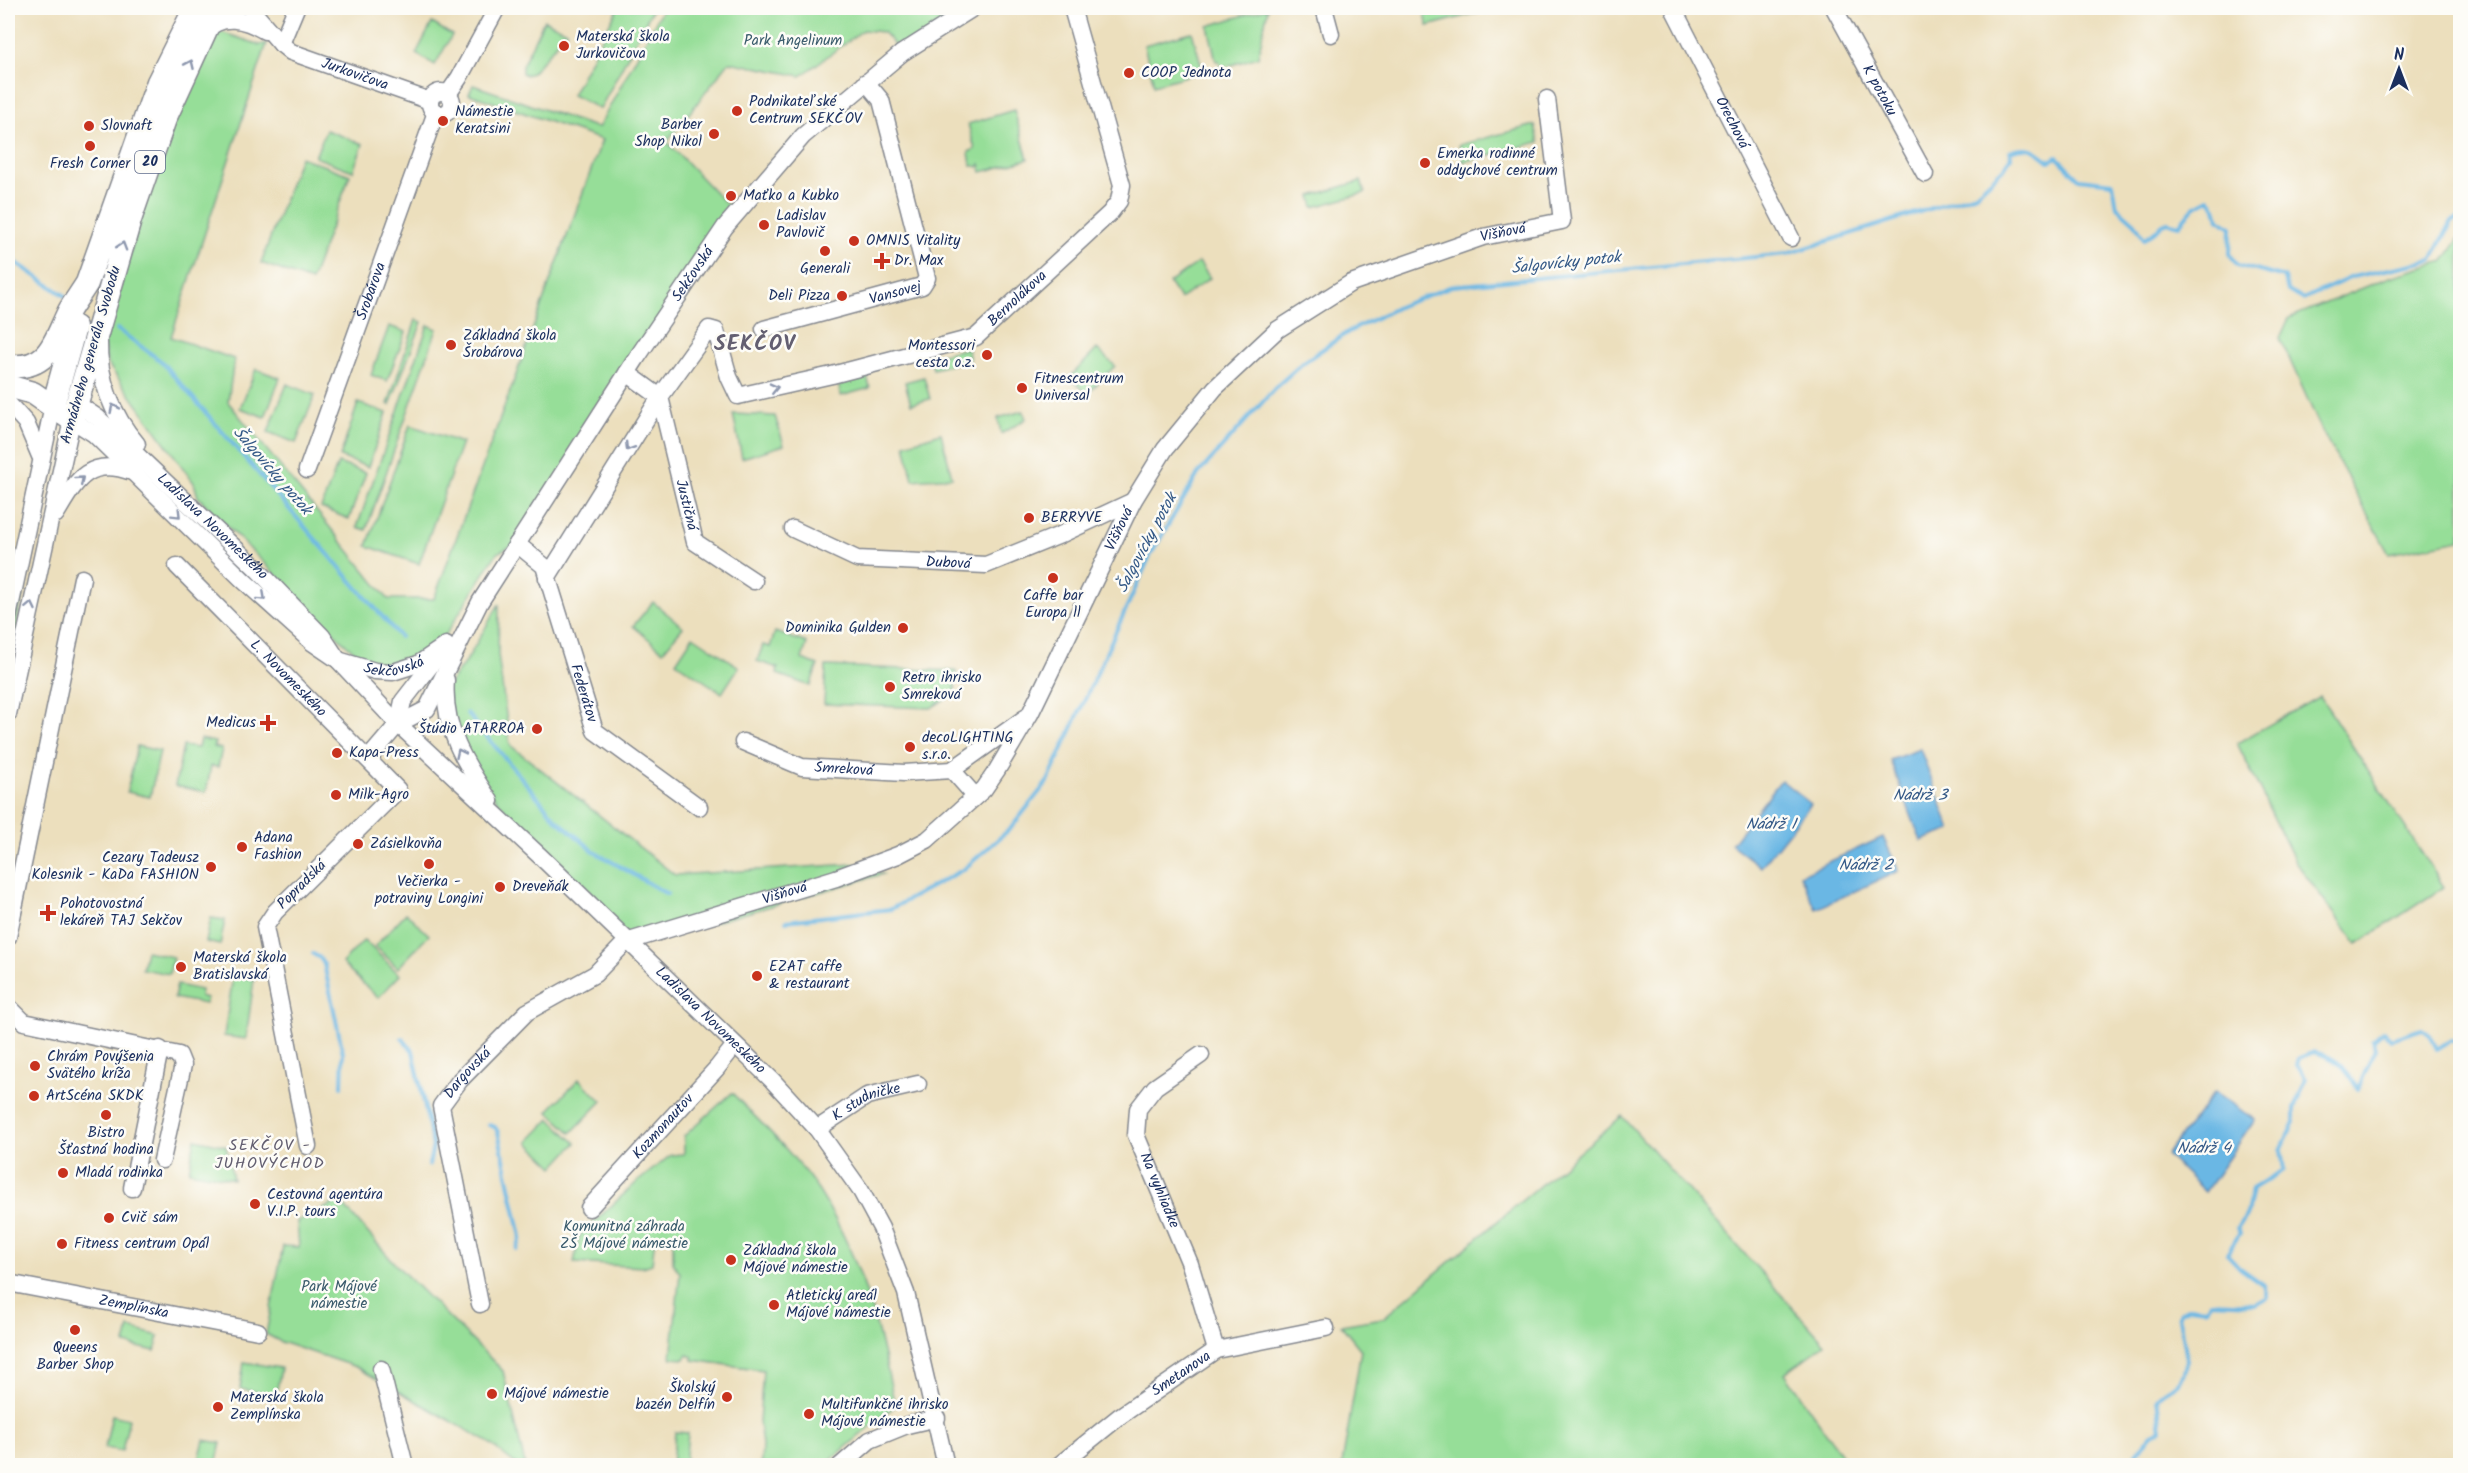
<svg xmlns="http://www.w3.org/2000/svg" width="2468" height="1473" font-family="Kalam,sans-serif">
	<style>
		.green { fill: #96de98; stroke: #58867b; stroke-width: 1.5 }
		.water { fill: #6ab7e4; stroke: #4273a1; stroke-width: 1.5 }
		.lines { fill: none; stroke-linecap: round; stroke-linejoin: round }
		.stream { stroke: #6ab7e4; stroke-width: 4 }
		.minor-casing { stroke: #84878e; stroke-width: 19 }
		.major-casing { stroke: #84878e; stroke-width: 25 }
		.minor { stroke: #fff; stroke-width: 16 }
		.major { stroke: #fff; stroke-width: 22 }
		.oneway { stroke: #8d97ae }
		.poi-dot { fill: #c8321e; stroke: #fdfcf7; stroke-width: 2 }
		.labels { text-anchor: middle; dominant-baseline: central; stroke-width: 5; stroke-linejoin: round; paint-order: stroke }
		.shield { fill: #fdfcf7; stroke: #5f6c8c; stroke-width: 1.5 }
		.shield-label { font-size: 14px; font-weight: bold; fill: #1b2f5e }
		.poi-label { font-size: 15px; fill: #1b2f5e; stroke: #fdfcf7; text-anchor: start }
		.park-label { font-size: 15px; fill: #3a5b6c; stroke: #fdfcf7 }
		.street-label { font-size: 15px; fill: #1b2f5e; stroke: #fdfcf7 }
		.water-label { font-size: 16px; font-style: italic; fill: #335886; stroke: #fdfcf7 }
		.neighbourhood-label { font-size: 16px; letter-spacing: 1.5px; fill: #635f71; stroke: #fdfcf7 }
		.district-label { font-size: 21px; font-weight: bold; letter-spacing: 1.5px; fill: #635f71; stroke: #fdfcf7 }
	</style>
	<rect width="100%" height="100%" fill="#fdfcf7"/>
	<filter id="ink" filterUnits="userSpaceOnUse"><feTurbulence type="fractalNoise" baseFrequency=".0167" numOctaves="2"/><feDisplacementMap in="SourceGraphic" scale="12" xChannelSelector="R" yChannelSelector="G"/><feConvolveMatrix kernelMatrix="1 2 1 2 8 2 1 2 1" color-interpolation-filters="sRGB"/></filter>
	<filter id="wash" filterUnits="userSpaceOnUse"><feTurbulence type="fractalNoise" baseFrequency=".008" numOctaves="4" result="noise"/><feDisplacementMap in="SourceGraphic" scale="24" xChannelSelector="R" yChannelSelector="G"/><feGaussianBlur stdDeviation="1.35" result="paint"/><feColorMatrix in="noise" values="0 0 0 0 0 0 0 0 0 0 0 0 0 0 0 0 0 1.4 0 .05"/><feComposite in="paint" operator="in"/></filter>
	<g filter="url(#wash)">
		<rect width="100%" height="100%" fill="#ecdfbd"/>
		<!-- green -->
		<path class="green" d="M618,8H653L600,109L572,95Z
			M663,8H967L902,53L883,32L863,30L801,76L729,62L667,142L735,213L520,542L497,553L441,642L406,664L378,666L361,658L335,634L198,497L194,483L107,363L103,343L182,81L209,28L260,45L267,43L171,337L234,359L228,402L388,599H434L602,140L469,94L473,85L598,128Z
			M1268,8L1258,57L1221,68L1219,61H1216L1208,26Z
			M1423,8H1478L1480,12L1428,26Z
			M544,20L567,31L532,73L526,75L522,73V66Z
			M432,23L452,35L435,65L416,54Z
			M1192,32L1203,71L1154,85L1144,45Z
			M1014,110L1028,159L982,172L980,164L978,167L971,165L969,152L975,149L968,124Z
			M1535,125L1539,142L1463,162L1459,145Z
			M326,130L363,144L353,171L315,157Z
			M300,157L350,175L311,281L261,263Z
			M1361,181L1365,193L1314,207L1311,196Z
			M2460,237V540L2389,554L2321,429L2280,338L2289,318L2390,277L2444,261Z
			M1199,262L1210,278L1180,299L1169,283Z
			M416,320L422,322L390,405L388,404Z
			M428,325L437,329L366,530L357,527Z
			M389,326L406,332L387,381L371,375Z
			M967,348L970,360L933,369L930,357Z
			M1097,349L1115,366L1087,394L1070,377Z
			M256,369L280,378L265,417L240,408Z
			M867,376L870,388L841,396L838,383Z
			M924,377L930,399L911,404L905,382Z
			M287,384L315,395L296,443L268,432Z
			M358,403L387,413L368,467L340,457Z
			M1023,411L1026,419L1001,434L998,418Z
			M733,414L775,416L784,445L742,458Z
			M410,425L462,443L419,564L367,546Z
			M941,433L952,477L913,480L905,444Z
			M51,443L54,444L20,606L8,678V649Z
			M338,463L366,473L349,519L321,508Z
			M653,602L683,627L663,651L633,626Z
			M499,604L498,654L510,745L675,875L854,864L883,874L627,947L487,789L457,739L446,688L468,658Z
			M775,632L807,643L802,659L818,665L810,686L777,674L778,668L757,661L763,645L770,647Z
			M693,636L739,667L722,693L676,662Z
			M826,666L956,671L955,693L931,708L824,704Z
			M2320,696L2444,887L2357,944L2295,861L2237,743Z
			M200,739L215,742L214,747L222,749L218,767L211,766L206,792L175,786L183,746L198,748Z
			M137,746L160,751L150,797L127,792Z
			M406,913L429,935L398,968L375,946Z
			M211,918L225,920L220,945L206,942Z
			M364,940L400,975L378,998L342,963Z
			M146,951L173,957L169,974L142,969Z
			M233,976L254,979L246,1039L224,1036Z
			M177,985L201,990L200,997L207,998L205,1004L174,998Z
			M579,1079L602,1101L571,1133L548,1111Z
			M732,1093C759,1121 789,1149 812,1181C859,1249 879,1326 895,1406L825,1465H761L762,1445L759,1423L763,1370L693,1360V1357L687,1355L685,1359L671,1358L680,1273L673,1263V1238L655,1236L652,1264L643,1267L574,1263L579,1236L637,1182L671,1155L684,1154V1136Z
			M1622,1116L1825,1344L1785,1373L1848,1465H1342L1361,1350L1341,1325L1383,1318Z
			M550,1119L576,1143L554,1167L528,1142Z
			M195,1139L226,1146L233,1179L189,1171Z
			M340,1201L395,1264L503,1371L525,1465H517L488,1442L356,1367L281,1342L266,1334L283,1246L299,1247L297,1221Z
			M129,1328L159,1336L155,1351L125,1344Z
			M244,1362L281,1368L276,1395L240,1389Z
			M112,1415L129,1419L122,1451L105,1448Z
			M675,1432L688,1433L685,1465H672Z
			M204,1440L221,1443L216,1465L198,1464Z"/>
		<!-- water -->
		<path class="water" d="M1920,749L1951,830L1921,841L1890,760Z
			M1781,780L1811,804L1761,867L1731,844Z
			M1883,837L1899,871L1816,909L1800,875Z
			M2215,1092L2255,1120L2205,1192L2166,1155Z"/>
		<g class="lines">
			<!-- stream -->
			<path class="stream" d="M8,257L65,296
				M117,329L161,361L400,637
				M467,713L556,819L595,852L667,894
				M786,921L891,909L964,869L1011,828L1048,781L1150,556L1198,474L1278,385L1304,362L1348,332L1400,306L1452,286L1787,254L1976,194L2005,167L2011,157L2010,151C2028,144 2035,149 2049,161L2057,157L2079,179L2113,183L2117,207L2135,223L2144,239L2167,222L2179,225L2194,207L2209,199L2216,207L2219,219L2231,227L2230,254L2237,265L2285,278L2288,291L2303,299L2352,277L2432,260L2452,221L2460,218
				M313,954L320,958L324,964L343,1053L342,1086
				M402,1038L413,1051L433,1146L429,1165
				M489,1125L495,1127L498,1132L521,1237L517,1249
				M2127,1466L2152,1434L2161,1430L2157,1398C2163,1390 2168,1390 2176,1384C2194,1371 2183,1334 2178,1316L2180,1312L2189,1307L2206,1309L2210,1302L2255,1304L2267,1297L2264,1285L2240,1268L2227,1254L2240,1233L2237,1228L2247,1214L2252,1189L2284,1170L2281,1150L2294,1122V1109L2306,1079L2297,1065L2299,1058L2314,1052C2340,1059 2344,1067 2358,1089L2375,1049L2373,1040L2383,1031L2391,1039L2422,1029L2430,1035L2437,1049L2451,1040L2460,1044"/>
		</g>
	</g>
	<g filter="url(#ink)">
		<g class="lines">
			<defs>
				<g id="minor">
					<path id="s1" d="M250,8L281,44L291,52L430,101"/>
					<path d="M1324,8L1331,34"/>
					<path id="s2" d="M1673,8L1791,238"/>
					<path id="s3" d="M1834,8L1925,174"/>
					<path d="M204,32C223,13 244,19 265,31"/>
					<path d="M281,44L296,8"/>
					<circle cx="441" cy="103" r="11"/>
					<path d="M448,94L459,78L497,8"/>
					<path id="s4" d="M764,329L922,286L927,278L881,100L866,82"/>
					<path d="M99,341C98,378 112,415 137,444"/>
					<path id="s5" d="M627,373L660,397L695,542L754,581"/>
					<path d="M8,403L26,423L40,456"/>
					<path id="s6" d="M77,404L98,418L255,567L322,636L338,660L398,724L541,857L772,1080L817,1129L861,1191L881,1228L906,1293L946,1466"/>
					<path id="s7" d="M307,470L436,112"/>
					<path d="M56,514C76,481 88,456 132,472"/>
					<path id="s8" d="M793,529L857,559L986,565L1060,535L1133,501"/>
					<path id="s9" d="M517,544L544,566L595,731L699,807"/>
					<path id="s10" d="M177,566L398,790L275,912L265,927L308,1146"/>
					<path id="s11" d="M547,578L660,397L709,329L716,331L729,377L738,396L832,375L976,337L1110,213L1119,201L1122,185L1072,8"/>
					<path d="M8,617L53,406"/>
					<path d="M446,680C442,728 465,763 490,801"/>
					<path id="s12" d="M8,714L72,420L94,434L243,580L313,643L338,660L375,671L393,672L418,664L446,645"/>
					<path id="s13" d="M398,724L427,709L480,602L636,359L725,227L803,136L902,53L973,8"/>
					<path d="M398,724L403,701L438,656"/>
					<path id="s14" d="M743,742L802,767L904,773L952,770L1025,718"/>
					<path d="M369,758L398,724"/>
					<path d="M952,770L974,795"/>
					<path d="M8,937L82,578"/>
					<path d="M8,1006L24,1022L179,1055L183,1065L162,1160"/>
					<path id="s15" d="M1201,1055L1155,1087L1138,1109L1136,1135L1190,1264L1216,1350"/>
					<path id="s16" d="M817,1129L867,1096L918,1084"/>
					<path d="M132,1188L160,1049"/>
					<path id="s17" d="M589,1208L717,1068L735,1045"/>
					<path id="s18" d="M8,1283L258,1331"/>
					<path id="s19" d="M480,1304L441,1106L460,1080L527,1012L595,974L626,942L836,878L898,855L927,840L984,789L997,770L1030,714L1133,501L1165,449L1215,388L1277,330L1351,283L1483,237L1562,221L1547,99"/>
					<path d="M381,1369L405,1466"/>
					<path d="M840,1466L870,1440L907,1425L937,1418"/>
					<path id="s20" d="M1058,1466L1120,1416L1216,1350L1326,1328"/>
				</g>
				<path id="major" d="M8,366C50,370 54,341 69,311C74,302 81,293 87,283L158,82L195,8
					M8,386L33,393L72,420L130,220L165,119L216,8
					M53,406L75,327"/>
			</defs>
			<!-- minor casing -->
			<use href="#minor" class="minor-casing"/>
			<!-- major casing -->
			<use href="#major" class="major-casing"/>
			<!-- minor -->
			<use href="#minor" class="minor"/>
			<!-- major -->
			<use href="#major" class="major"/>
		</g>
		<!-- one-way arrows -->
		<defs><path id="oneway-chevron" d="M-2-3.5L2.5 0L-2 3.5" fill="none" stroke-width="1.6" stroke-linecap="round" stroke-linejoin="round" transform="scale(1.5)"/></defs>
		<g class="oneway">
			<use href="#oneway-chevron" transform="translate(190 64) rotate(-66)"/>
			<use href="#oneway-chevron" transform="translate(122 246) rotate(-73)"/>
			<use href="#oneway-chevron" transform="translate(774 388) rotate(-13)"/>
			<use href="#oneway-chevron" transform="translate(114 408) rotate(-116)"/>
			<use href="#oneway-chevron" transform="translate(629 447) rotate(122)"/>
			<use href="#oneway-chevron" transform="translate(80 480) rotate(-41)"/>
			<use href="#oneway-chevron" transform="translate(177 514) rotate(45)"/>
			<use href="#oneway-chevron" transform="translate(262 597) rotate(42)"/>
			<use href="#oneway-chevron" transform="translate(31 606) rotate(-78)"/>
			<use href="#oneway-chevron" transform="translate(460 753) rotate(-115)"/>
		</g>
	</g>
	<!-- markers -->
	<g class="poi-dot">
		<circle cx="564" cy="46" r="6"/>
		<circle cx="1129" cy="73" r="6"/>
		<circle cx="737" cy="111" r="6"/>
		<circle cx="443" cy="121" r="6"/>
		<circle cx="89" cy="126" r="6"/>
		<circle cx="714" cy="134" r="6"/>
		<circle cx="90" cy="146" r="6"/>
		<circle cx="1425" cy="163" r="6"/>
		<circle cx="731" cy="196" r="6"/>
		<circle cx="764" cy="225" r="6"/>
		<circle cx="854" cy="241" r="6"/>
		<circle cx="825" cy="251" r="6"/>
		<path d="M879 252h6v6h6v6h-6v6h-6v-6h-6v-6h6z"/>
		<circle cx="842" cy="296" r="6"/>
		<circle cx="451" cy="345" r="6"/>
		<circle cx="987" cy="355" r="6"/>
		<circle cx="1022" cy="388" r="6"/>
		<circle cx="1029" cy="518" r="6"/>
		<circle cx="1053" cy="578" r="6"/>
		<circle cx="903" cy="628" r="6"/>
		<circle cx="890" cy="687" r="6"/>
		<path d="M265 714h6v6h6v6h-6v6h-6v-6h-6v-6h6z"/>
		<circle cx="537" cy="729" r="6"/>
		<circle cx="910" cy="747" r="6"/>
		<circle cx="337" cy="753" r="6"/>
		<circle cx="336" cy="795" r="6"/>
		<circle cx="358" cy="844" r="6"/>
		<circle cx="242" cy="847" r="6"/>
		<circle cx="429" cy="864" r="6"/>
		<circle cx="211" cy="867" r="6"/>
		<circle cx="500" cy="887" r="6"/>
		<path d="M45 904h6v6h6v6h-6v6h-6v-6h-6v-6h6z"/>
		<circle cx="181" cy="967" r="6"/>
		<circle cx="757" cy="976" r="6"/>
		<circle cx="35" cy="1066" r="6"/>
		<circle cx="34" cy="1096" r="6"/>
		<circle cx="106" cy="1115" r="6"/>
		<circle cx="63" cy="1173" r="6"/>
		<circle cx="255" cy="1204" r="6"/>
		<circle cx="109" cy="1218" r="6"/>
		<circle cx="62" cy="1244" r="6"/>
		<circle cx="731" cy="1260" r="6"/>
		<circle cx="774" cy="1305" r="6"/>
		<circle cx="75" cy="1330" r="6"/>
		<circle cx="492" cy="1394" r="6"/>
		<circle cx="727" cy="1397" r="6"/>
		<circle cx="218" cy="1407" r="6"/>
		<circle cx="809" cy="1414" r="6"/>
	</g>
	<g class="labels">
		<!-- shield labels -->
		<rect class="shield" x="135" y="151" width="30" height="22" rx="4.5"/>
		<g class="shield-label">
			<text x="150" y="162">20</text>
		</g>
		<!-- poi labels -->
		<g class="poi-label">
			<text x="576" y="37">Materská škola<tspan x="576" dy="17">Jurkovičova</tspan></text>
			<text x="1141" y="73">COOP Jednota</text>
			<text x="749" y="102">Podnikateľské<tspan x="749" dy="17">Centrum SEKČOV</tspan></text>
			<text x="455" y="112">Námestie<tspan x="455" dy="17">Keratsini</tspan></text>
			<text x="702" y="125" text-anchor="end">Barber<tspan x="702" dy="17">Shop Nikol</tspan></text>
			<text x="101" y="126">Slovnaft</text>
			<text x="1437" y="154">Emerka rodinné<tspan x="1437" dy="17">oddychové centrum</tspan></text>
			<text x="90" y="164" text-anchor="middle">Fresh Corner</text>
			<text x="743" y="196">Maťko a Kubko</text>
			<text x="776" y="216">Ladislav<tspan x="776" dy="17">Pavlovič</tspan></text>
			<text x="866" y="241">OMNIS Vitality</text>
			<text x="894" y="261">Dr. Max</text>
			<text x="825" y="269" text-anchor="middle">Generali</text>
			<text x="830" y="296" text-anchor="end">Deli Pizza</text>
			<text x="463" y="336">Základná škola<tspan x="463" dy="17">Šrobárova</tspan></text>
			<text x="975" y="346" text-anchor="end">Montessori<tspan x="975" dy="17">cesta o.z.</tspan></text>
			<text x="1034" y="379">Fitnescentrum<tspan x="1034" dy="17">Universal</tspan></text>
			<text x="1041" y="518">BERRYVE</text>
			<text x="1053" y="596" text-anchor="middle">Caffe bar<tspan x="1053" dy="17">Europa ll</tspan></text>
			<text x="891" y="628" text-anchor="end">Dominika Gulden</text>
			<text x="902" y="678">Retro ihrisko<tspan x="902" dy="17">Smreková</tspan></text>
			<text x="256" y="723" text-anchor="end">Medicus</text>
			<text x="525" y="729" text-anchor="end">Štúdio ATARROA</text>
			<text x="922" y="738">decoLIGHTING<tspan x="922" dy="17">s.r.o.</tspan></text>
			<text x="349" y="753">Kapa-Press</text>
			<text x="348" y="795">Milk-Agro</text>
			<text x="254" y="838">Adana<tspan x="254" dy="17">Fashion</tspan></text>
			<text x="370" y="844">Zásielkovňa</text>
			<text x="199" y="858" text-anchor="end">Cezary Tadeusz<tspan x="199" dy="17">Kolesnik - KaDa FASHION</tspan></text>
			<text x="429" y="882" text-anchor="middle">Večierka -<tspan x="429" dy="17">potraviny Longini</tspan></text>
			<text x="512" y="887">Dreveňák</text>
			<text x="60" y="904">Pohotovostná<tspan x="60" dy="17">lekáreň TAJ Sekčov</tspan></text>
			<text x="193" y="958">Materská škola<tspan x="193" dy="17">Bratislavská</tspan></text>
			<text x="769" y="967">EZAT caffe<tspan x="769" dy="17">&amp; restaurant</tspan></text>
			<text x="47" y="1057">Chrám Povýšenia<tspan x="47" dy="17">Svätého kríža</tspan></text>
			<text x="46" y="1096">ArtScéna SKDK</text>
			<text x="106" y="1133" text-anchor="middle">Bistro<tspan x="106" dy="17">Šťastná hodina</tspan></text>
			<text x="75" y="1173">Mladá rodinka</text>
			<text x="267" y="1195">Cestovná agentúra<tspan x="267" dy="17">V.I.P. tours</tspan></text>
			<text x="121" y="1218">Cvič sám</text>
			<text x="74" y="1244">Fitness centrum Opál</text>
			<text x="743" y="1251">Základná škola<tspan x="743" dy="17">Májové námestie</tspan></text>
			<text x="786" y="1296">Atletický areál<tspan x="786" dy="17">Májové námestie</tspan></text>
			<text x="75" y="1348" text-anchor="middle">Queens<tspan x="75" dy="17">Barber Shop</tspan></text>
			<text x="715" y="1388" text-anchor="end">Školský<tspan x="715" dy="17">bazén Delfín</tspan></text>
			<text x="504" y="1394">Májové námestie</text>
			<text x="230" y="1398">Materská škola<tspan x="230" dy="17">Zemplínska</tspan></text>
			<text x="821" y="1405">Multifunkčné ihrisko<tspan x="821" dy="17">Májové námestie</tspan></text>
		</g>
		<!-- park labels -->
		<g class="park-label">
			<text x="793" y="41">Park Angelinum</text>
			<text x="624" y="1227">Komunitná záhrada<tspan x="624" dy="17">ZŠ Májové námestie</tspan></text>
			<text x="339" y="1287">Park Májové<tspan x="339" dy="17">námestie</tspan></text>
		</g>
		<!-- street labels -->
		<g class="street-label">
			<text stroke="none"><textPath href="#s1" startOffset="128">Jurkovičova</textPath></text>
			<text stroke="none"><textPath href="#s3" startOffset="94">K potoku</textPath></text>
			<text stroke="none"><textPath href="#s2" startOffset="129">Orechová</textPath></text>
			<text stroke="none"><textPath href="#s19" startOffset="1644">Višňová</textPath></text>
			<text stroke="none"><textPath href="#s13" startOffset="543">Sekčovská</textPath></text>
			<text stroke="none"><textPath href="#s7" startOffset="190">Šrobárova</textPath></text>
			<text stroke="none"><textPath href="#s4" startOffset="136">Vansovej</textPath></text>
			<text stroke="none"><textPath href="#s11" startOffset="675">Bernolákova</textPath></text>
			<text transform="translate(91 355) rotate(-74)">Armádneho generála Svobodu</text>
			<text stroke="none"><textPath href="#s5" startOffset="152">Justičná</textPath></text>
			<text stroke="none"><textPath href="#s6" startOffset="183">Ladislava Novomeského</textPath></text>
			<text stroke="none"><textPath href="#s19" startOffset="1140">Višňová</textPath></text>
			<text stroke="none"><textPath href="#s8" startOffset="162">Dubová</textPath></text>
			<text stroke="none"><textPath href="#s12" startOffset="718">Sekčovská</textPath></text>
			<text stroke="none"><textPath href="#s10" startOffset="158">L. Novomeského</textPath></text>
			<text stroke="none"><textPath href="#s9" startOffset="168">Federátov</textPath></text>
			<text stroke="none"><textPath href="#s14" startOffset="106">Smreková</textPath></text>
			<text transform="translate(302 885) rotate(-45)">Popradská</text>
			<text stroke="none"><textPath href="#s19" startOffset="618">Višňová</textPath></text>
			<text stroke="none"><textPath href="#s6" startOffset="885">Ladislava Novomeského</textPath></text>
			<text stroke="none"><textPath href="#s19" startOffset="244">Dargovská</textPath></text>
			<text stroke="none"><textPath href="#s16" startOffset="57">K studničke</textPath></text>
			<text stroke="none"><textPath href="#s17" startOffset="110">Kozmonautov</textPath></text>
			<text stroke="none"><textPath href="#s15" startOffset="170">Na vyhliadke</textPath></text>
			<text stroke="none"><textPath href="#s18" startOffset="128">Zemplínska</textPath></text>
			<text stroke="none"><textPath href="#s20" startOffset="154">Smetanova</textPath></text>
		</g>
		<!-- water labels -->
		<g class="water-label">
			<text transform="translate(1566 263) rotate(-6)">Šalgovícky potok</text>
			<text transform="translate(272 471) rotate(49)">Šalgovícky potok</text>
			<text transform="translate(1147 543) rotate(-62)">Šalgovícky potok</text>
			<text x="1920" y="795">Nádrž 3</text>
			<text x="1771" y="824">Nádrž 1</text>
			<text x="1866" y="865">Nádrž 2</text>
			<text x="2204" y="1148">Nádrž 4</text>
		</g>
		<!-- neighbourhood labels -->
		<g class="neighbourhood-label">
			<text x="270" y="1145">SEKČOV -<tspan x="270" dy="18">JUHOVÝCHOD</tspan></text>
		</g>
		<!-- district labels -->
		<g class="district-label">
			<text x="755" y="344">SEKČOV</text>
		</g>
	</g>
	<!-- margin -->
	<rect width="2468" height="1473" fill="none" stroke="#fdfcf7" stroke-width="30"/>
	<!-- north arrow -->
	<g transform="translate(2399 69)" stroke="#fdfcf7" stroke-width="4.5" paint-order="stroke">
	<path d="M0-4.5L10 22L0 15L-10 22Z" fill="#1b2f5e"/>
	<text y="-9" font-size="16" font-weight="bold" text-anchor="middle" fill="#1b2f5e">N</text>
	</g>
</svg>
